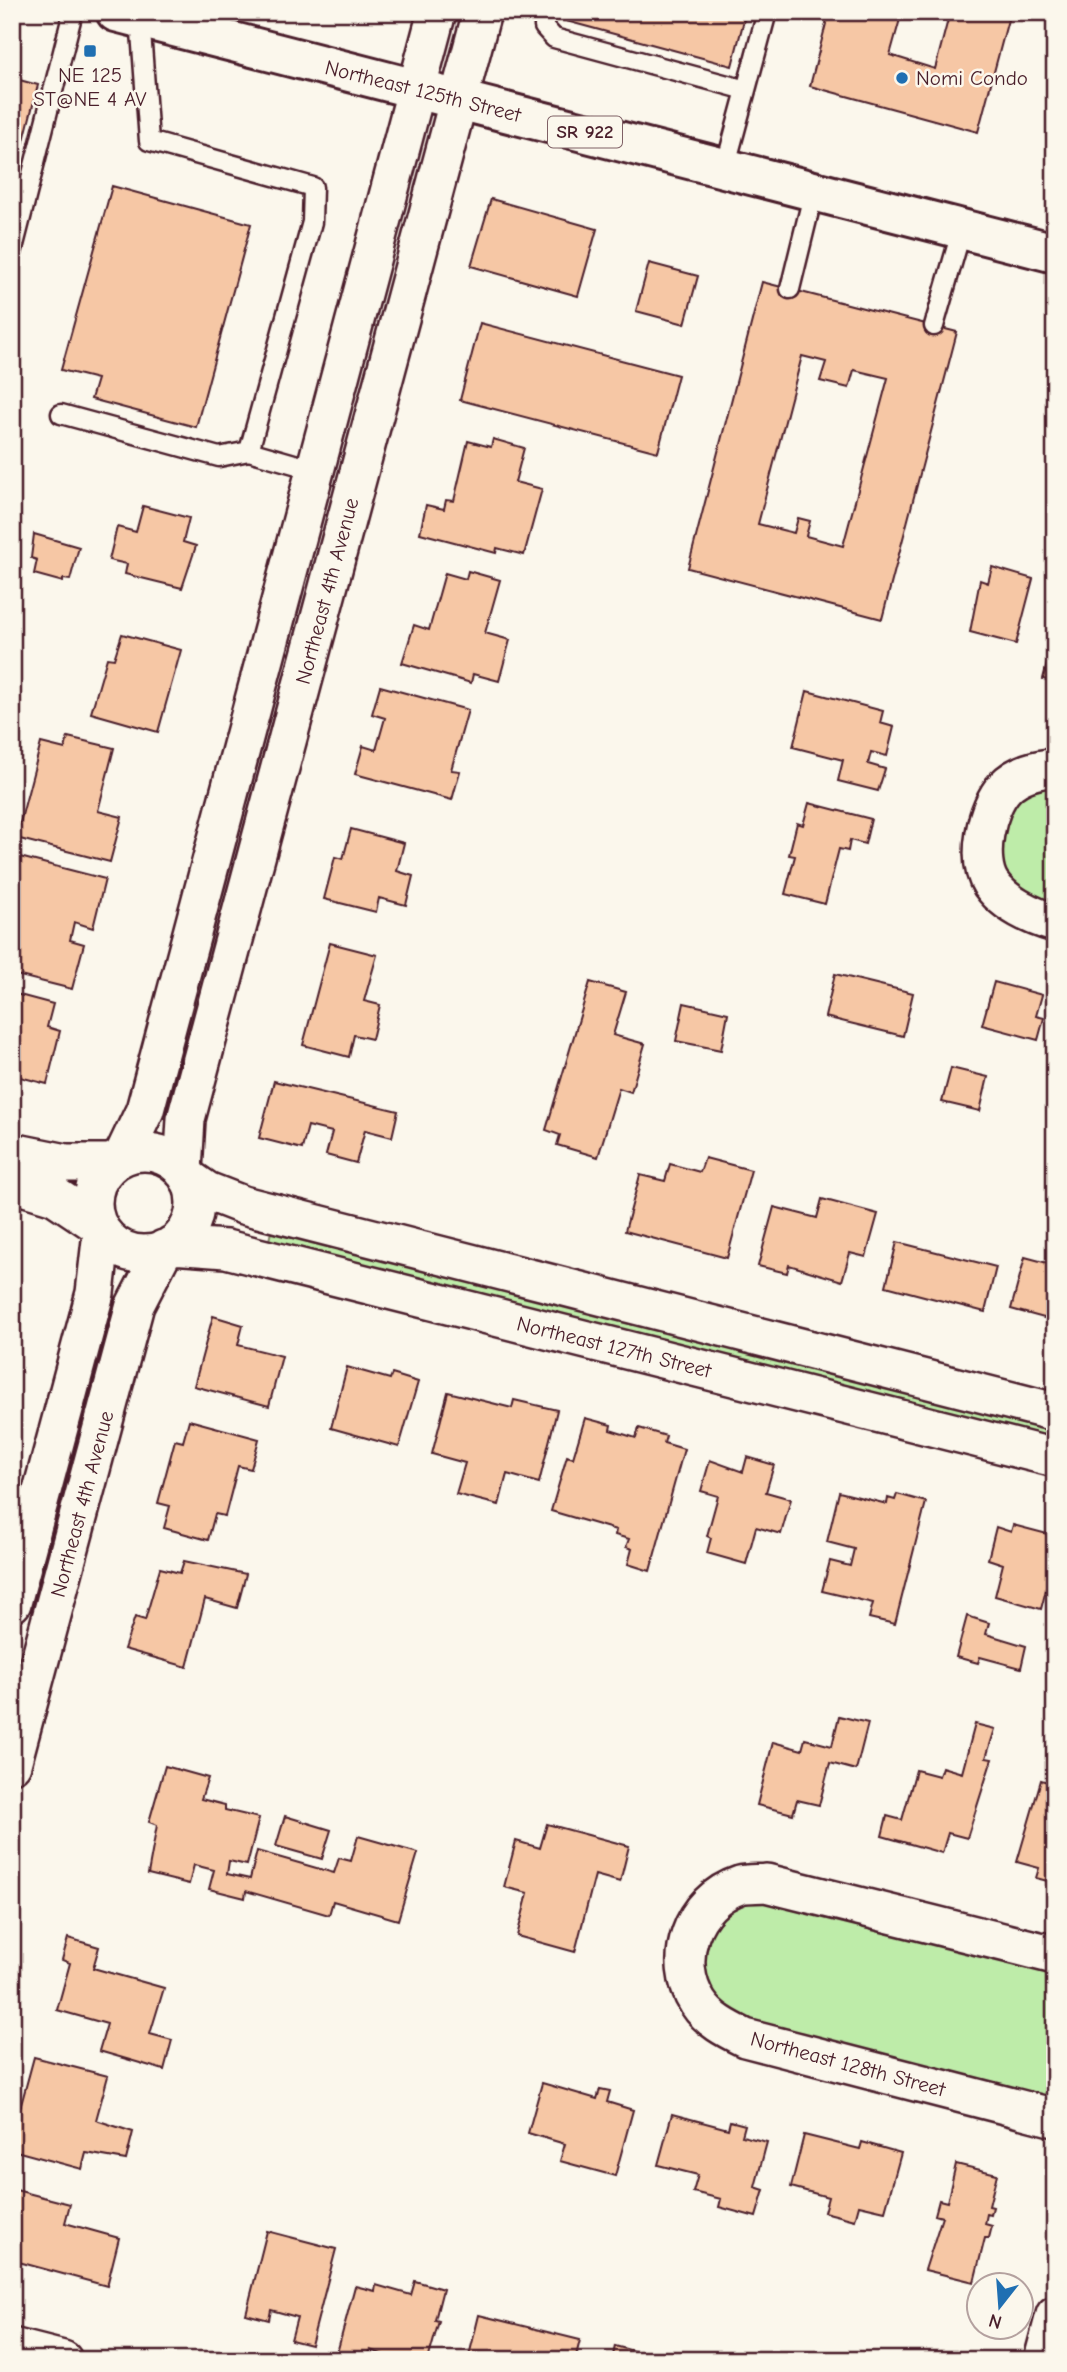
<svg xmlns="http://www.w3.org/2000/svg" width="1067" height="2372" font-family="'Comic Neue',sans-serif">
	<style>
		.green { fill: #beeca9; stroke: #84866a; stroke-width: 2 }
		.building { fill: #f6c7a5; stroke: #4a1f2b; stroke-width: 2; fill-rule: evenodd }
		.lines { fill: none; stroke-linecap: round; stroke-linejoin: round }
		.lane-casing { stroke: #4a1f2b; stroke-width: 23 }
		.street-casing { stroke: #4a1f2b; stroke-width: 42 }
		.primary-casing { stroke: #4a1f2b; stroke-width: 44 }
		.lane { stroke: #fbf7ec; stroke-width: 18 }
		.street { stroke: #fbf7ec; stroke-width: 37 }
		.primary { stroke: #fbf7ec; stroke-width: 38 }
		.poi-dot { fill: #1f6fb2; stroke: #fbf7ec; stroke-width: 2.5 }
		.labels { text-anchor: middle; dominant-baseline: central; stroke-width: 5; stroke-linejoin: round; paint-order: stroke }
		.shield { fill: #fbf7ec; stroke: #7f6065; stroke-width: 2 }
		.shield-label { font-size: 19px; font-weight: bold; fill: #4a1f2b }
		.poi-label { font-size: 21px; fill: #4a1f2b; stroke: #fbf7ec }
		.street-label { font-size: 21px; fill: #4a1f2b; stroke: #fbf7ec }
	</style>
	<rect width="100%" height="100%" fill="#fbf7ec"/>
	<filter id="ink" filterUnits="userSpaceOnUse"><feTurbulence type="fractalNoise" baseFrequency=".0143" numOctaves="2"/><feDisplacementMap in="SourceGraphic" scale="14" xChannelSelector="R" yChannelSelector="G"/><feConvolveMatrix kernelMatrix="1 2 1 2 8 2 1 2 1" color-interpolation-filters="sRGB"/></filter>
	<g filter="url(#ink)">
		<!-- green -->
		<path class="green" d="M1055,779V909L1044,906L1004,875C1000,846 998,814 1024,792C1031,786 1046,783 1055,779Z
			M273,1224L1055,1424V1446L268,1244Z
			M756,1897L1055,1968V2098L1047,2099L744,2025L705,1990L702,1941L725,1912Z"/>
		<!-- building -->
		<path class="building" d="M561,12H746L732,66L559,19Z
			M829,12H902L890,55L935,69L950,12H1010L978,132L810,86Z
			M12,78L38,85L12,188Z
			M112,186L251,224L196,427L91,399L97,379L61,370Z
			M491,199L597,229L578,296L471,266Z
			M649,263L698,276L685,324L636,311Z
			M762,282L957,332L882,619L688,568ZM802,356L826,362L820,381L849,388L854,370L888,378L843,546L806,536L810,521L798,518L794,533L758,524Z
			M480,323L678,375L658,452L460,400Z
			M493,439L524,448L515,482L542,489L524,555L497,548L496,553L420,533L426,505L444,509L446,500L454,501L468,441L491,447Z
			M143,506L189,518L183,542L196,546L182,588L125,574L127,564L109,560L117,527L136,532Z
			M34,534L79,547L70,580L63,579V582L34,574L37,560L31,558Z
			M992,567L1033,579L1016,644L970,632L980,580L988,583Z
			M468,571L500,580L485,633L510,640L499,681L473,674L471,683L402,663L414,625L429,630L445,573L466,579Z
			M1055,632V682L1043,679Z
			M122,634L181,650L158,732L91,713L107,658L114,659Z
			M380,686L468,710L451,770L460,771L452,800L355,774L363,746L376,750L385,718L372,714Z
			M807,691L883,711L880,723L894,727L887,756L871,752L868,764L885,769L878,791L838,781L843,760L793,747Z
			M68,737L114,748L98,811L122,817L110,862L16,838L41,743L65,749Z
			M809,803L871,819L865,844L850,840L848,851L839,849L825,904L785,894L795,856L789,855L797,823L803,825Z
			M351,829L404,843L397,871L413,876L406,905L379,898L376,912L324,899L335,857L343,859Z
			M12,855L105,879L93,928L74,922L70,940L84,944L72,989L12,974Z
			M330,943L377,955L364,1001L380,1005L372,1039L354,1035L349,1057L303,1045Z
			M835,974L913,993L903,1036L825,1017Z
			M590,982L626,992L613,1035L645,1044L631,1092L619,1088L598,1157L557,1145L560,1135L546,1130Z
			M994,982L1042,995L1036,1016L1044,1018L1038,1040L982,1025Z
			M12,993L53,1004L47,1027L60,1031L47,1084L12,1075Z
			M684,1003L728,1013L721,1050L676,1041Z
			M951,1068L988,1077L980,1111L942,1102Z
			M274,1081L398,1111L392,1137L365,1130L356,1163L326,1155L332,1132L308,1126L302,1149L259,1138Z
			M705,1158L751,1170L727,1258L625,1231L640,1175L665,1181L670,1164L700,1172Z
			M822,1199L878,1214L866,1257L850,1253L842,1281L789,1265L787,1273L758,1266L774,1207L817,1218Z
			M897,1242L996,1267L985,1312L886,1286Z
			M1025,1257L1055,1265V1321L1011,1309Z
			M213,1316L243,1325L238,1345L282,1356L269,1406L194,1386Z
			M347,1367L390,1379L392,1374L418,1382L399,1447L331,1428Z
			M448,1392L512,1408L514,1400L557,1410L539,1483L507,1474L499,1505L456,1494L465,1463L432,1454Z
			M585,1418L611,1425L610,1430L636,1438L639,1428L666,1436L664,1443L684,1449L650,1571L628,1564L632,1549L626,1547L629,1539L615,1535L616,1530L551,1511L567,1456L573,1458Z
			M189,1420L259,1439L251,1469L238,1466L225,1516L215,1514L208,1540L164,1528L170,1506L158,1503L175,1440L183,1442Z
			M747,1457L774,1465L766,1492L791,1499L781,1534L756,1527L746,1564L707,1553L711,1538L707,1536L718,1496L701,1491L710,1460L743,1472Z
			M839,1492L887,1504L888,1498L895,1500L897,1494L926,1502L895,1624L869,1618L873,1603L822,1591L830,1561L850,1566L854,1549L827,1542Z
			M1013,1525L1055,1536V1556L1041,1609L995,1596L1003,1564L988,1559L996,1527L1011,1532Z
			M184,1561L246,1574L237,1608L205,1599L187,1667L124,1649L135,1617L145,1620L160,1568L180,1573Z
			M967,1616L989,1623L986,1634L1026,1646L1021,1668L980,1657L978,1663L956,1657Z
			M839,1716L868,1723L856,1770L830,1763L819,1805L797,1800L793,1814L757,1805L773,1742L802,1750L805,1739L832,1746Z
			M975,1724L995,1729L986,1758L992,1759L967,1838L948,1833L942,1853L882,1836L887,1816L902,1820L916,1770L939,1776L942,1767L962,1773Z
			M165,1766L208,1778L201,1799L225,1805V1810L259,1818L247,1865L229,1861L227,1874L250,1879L257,1851L334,1873L339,1858L351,1861L358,1836L418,1853L398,1920L333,1901L329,1915L246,1891L245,1898L209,1889L214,1870L194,1865L189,1884L148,1874L157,1825L149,1822Z
			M1041,1780L1055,1784V1883L1036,1878L1039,1868L1017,1862Z
			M285,1816L331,1830L322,1859L276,1846Z
			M547,1824L629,1846L620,1882L595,1875L575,1952L517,1936L528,1893L504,1887L516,1841L540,1848Z
			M68,1938L99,1947L93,1968L164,1988L150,2034L172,2040L164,2070L99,2051L107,2024L57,2010L70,1963L62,1960Z
			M34,2057L108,2076L96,2120L133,2132L126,2160L86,2153L82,2169L12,2150V2138Z
			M542,2083L597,2099L600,2089L610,2091L607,2102L633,2110L615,2176L560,2161L565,2144L528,2133Z
			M672,2114L728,2129L730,2121L745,2125L742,2136L767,2142L755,2187L764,2190L756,2217L719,2207L721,2199L693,2192L698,2175L658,2165Z
			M804,2135L860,2149L862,2142L901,2153L885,2211L859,2205L855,2220L824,2212L828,2197L791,2187Z
			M956,2164L997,2174L989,2206L993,2207L991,2215L987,2214L985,2224L992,2226L989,2238H985L974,2282L925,2270L942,2217L935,2215L939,2200L947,2202Z
			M12,2189L70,2204L65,2223L119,2238L107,2286L15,2261L12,2269Z
			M267,2231L336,2249L311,2345L291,2340L297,2317L271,2310L269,2320L246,2314Z
			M415,2281L443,2289L435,2320L439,2321L428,2360H399L370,2350L367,2360L337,2353L355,2286L375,2291L376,2285L411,2295Z
			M479,2315L580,2340L575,2360H468Z
			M615,2346L666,2360H612Z"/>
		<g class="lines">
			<defs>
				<path id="lane" d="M544,12V27L554,38L746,90
					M140,18L149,141L313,187L312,222L249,451L315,470
					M725,168L767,12
					M12,253L73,12
					M790,289L814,191
					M934,326L962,229
					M61,414L219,457L249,451"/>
				<path id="street" d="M1055,768C1038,768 1017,774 1005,787C986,807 975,860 991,884C1006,905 1031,916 1055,923
					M12,1152L66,1163H111
					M93 1203a51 51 0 1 1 102 0a51 51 0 1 1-102 0Z
					M123,1156L145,1110L437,12
					M183,1171L186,1119L482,12
					M188,1178L207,1191L243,1205L1055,1412
					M12,1183L55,1196L97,1224
					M172,1245L226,1249L1055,1458
					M12,1603L95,1293L102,1232
					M12,1764L135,1305L164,1249
					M1055,1955L766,1883C758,1884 748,1883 740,1885C691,1901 671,1961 698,2003C709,2020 727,2029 745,2038L1055,2118
					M12,2347L63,2360
					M1043,2360L1055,2315"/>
				<path id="primary" d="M116,12L1055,253"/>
			</defs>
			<!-- lane casing -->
			<use href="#lane" class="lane-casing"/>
			<!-- street casing -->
			<use href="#street" class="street-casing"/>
			<!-- primary casing -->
			<use href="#primary" class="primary-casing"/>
			<!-- lane -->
			<use href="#lane" class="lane"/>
			<!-- street -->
			<use href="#street" class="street"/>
			<!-- primary -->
			<use href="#primary" class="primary"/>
		</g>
	</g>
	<!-- markers -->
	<g class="poi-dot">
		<rect x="83" y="44" width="14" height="14" rx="3.5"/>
		<circle cx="902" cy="78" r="7"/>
	</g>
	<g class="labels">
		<!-- shield labels -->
		<rect class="shield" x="548" y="116.5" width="74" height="31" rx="5"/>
		<g class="shield-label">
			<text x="585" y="132">SR 922</text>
		</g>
		<!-- poi labels -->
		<g class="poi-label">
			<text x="90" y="75">NE 125<tspan x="90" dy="24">ST@NE 4 AV</tspan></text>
			<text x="916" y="78" text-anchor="start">Nomi Condo</text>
		</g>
		<!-- street labels -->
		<g class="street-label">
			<text transform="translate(423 91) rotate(14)">Northeast 125th Street</text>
			<text transform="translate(327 591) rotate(-75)">Northeast 4th Avenue</text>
			<text transform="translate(614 1347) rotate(14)">Northeast 127th Street</text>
			<text transform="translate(82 1504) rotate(-75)">Northeast 4th Avenue</text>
			<text transform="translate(848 2064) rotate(15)">Northeast 128th Street</text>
		</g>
	</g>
	<!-- margin -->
	<rect width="1067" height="2372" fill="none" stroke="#fbf7ec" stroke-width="42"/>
	<rect x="21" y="21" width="1025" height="2330" fill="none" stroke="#4a1f2b" stroke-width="2.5" filter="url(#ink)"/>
	<!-- north arrow -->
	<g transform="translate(1000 2306) rotate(197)"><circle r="33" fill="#fbf7ec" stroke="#b4a19f" stroke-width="2"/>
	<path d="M0-5L12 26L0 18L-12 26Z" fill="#1f6fb2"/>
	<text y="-10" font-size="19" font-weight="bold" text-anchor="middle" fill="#4a1f2b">N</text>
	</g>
</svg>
